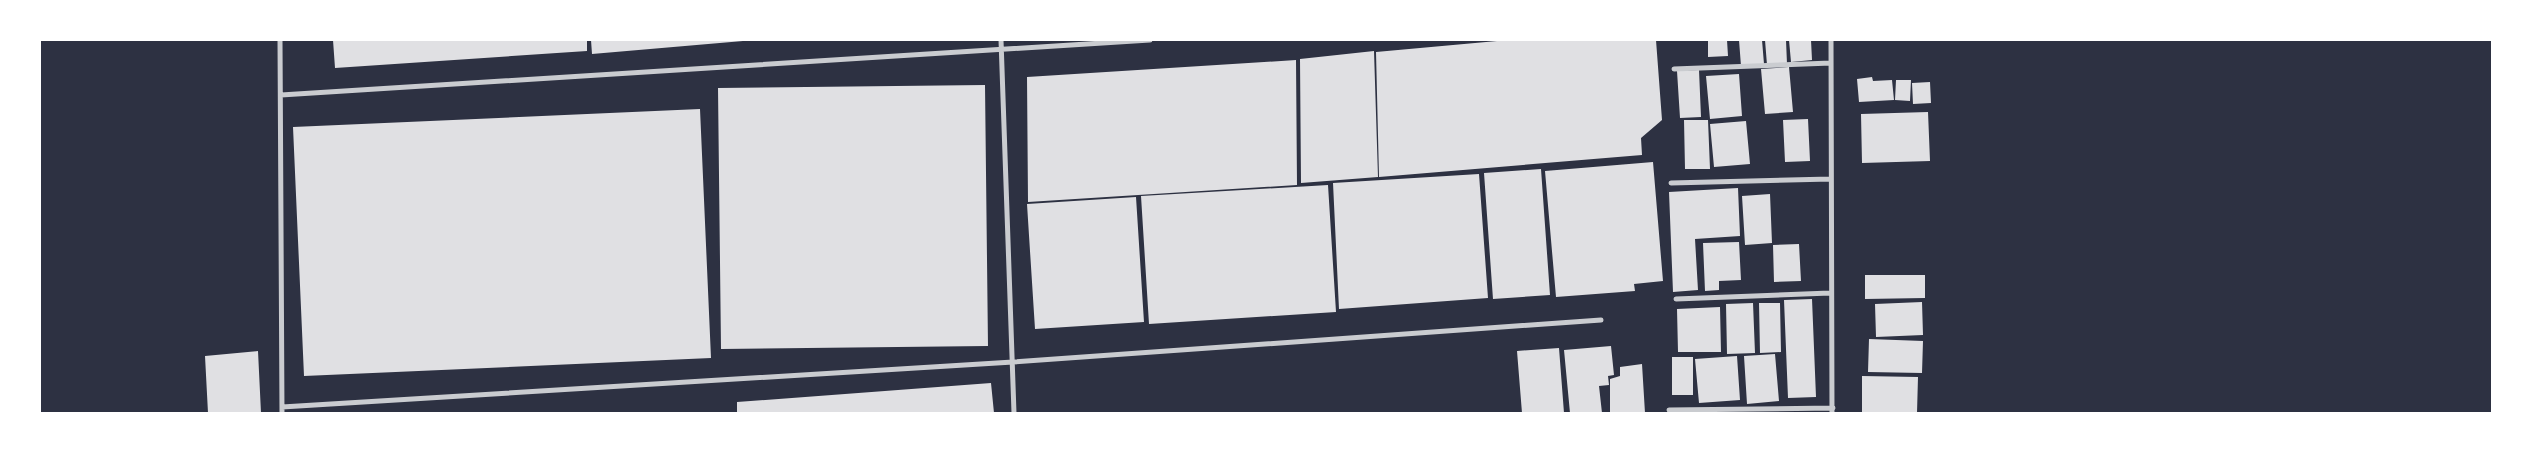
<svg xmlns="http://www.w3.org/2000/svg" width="2532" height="453" font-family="'Nunito Sans',sans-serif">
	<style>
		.building { fill: #e0e0e3 }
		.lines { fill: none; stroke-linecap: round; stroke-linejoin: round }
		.minor { stroke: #caccd0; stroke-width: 5 }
	</style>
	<rect width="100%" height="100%" fill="#2d3142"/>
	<!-- building -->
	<path class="building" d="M333,40H587V51L335,68Z
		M591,40H743V41L592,54Z
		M1508,40H1656L1662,120L1641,138L1642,155L1379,177L1376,52Z
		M1708,40H1727L1728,56L1708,57Z
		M1739,40H1762L1764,64L1741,66Z
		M1765,40H1786L1787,64L1767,65Z
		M1789,40H1811L1812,60L1791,62Z
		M1374,51L1378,177L1301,183L1300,59Z
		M1296,60L1297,185L1028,202L1027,77Z
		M1789,67L1793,112L1765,114L1761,69Z
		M1699,70L1701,117L1680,118L1677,71Z
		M1739,74L1742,116L1710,119L1706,76Z
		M1872,77L1873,81L1892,80L1894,100L1859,102L1857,79Z
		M1896,80H1911L1910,101L1895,100Z
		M1930,82L1931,103L1913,104L1912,83Z
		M985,85L988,346L721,349L718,88Z
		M700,109L711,358L304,376L293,127Z
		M1928,112L1930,161L1862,163L1861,114Z
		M1808,119L1810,161L1785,162L1783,120Z
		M1684,120H1708L1710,169H1685Z
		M1746,121L1750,164L1714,167L1710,124Z
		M1653,162L1663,281L1634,284L1635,291L1556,297L1545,171Z
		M1541,169L1550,295L1493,299L1484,173Z
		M1479,174L1488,298L1339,309L1333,183Z
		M1328,185L1336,312L1149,324L1141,196Z
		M1738,188L1740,236L1695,239L1698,290L1673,292L1669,192Z
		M1770,194L1772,243L1745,245L1742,196Z
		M1136,197L1144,322L1035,329L1027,204Z
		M1739,242L1741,280L1719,281V290L1705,291L1703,243Z
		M1799,244L1801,281L1774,282L1773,245Z
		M1865,275H1925V298L1865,299Z
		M1812,299L1816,397L1788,398L1784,300Z
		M1922,302L1923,335L1876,337L1875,304Z
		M1753,303L1755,353L1727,354L1726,304Z
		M1759,303H1780L1781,352L1760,353Z
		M1720,307L1721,352H1678L1677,309Z
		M1869,339L1923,341L1922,373L1868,372Z
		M1611,346L1614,375L1608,376L1609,385L1599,386L1602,413H1570L1564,350Z
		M1559,348L1564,413H1522L1517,351Z
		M258,351L261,413H208L205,356Z
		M1775,354L1779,401L1747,404L1744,356Z
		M1737,356L1740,400L1699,403L1695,359Z
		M1672,357H1693V395H1672Z
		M1642,364L1645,413H1610V379L1620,376V367Z
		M1862,376L1918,377L1917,413H1862Z
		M991,383L994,413H737V402Z"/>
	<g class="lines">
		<!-- minor -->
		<path class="minor" d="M280,40L282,413
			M1001,40L1014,413
			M1831,40L1832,413
			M1674,69L1831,63
			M281,95L1150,40
			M1671,183L1831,179
			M1676,299L1830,293
			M282,407L1013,362L1601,320
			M1669,410L1833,408"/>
	</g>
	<!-- border -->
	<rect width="2532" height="453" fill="none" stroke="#ffffff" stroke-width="82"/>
</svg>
